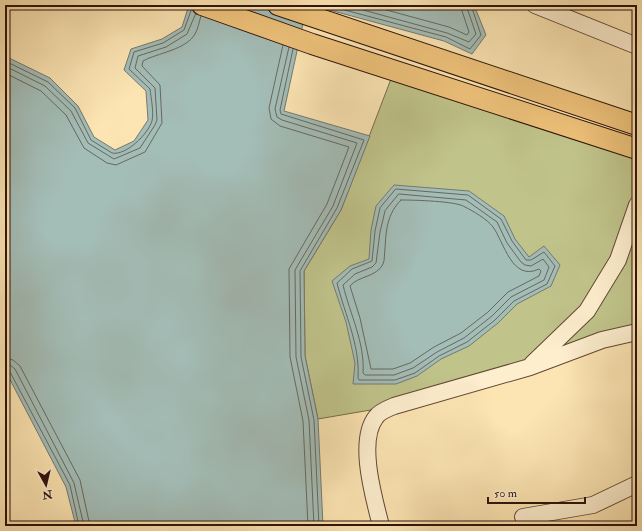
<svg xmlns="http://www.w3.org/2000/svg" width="642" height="531" font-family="'IM FELL Double Pica',serif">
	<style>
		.green { fill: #c0c48b; stroke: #776c4a }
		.water { fill: #a3bdb7; stroke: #747971 }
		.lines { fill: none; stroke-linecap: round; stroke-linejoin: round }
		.shore { stroke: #686860; stroke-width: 1 }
		.minor-casing { stroke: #624834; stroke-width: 18 }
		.major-casing { stroke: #2e1309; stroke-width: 22 }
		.minor { stroke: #fdeece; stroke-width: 16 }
		.major { stroke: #eec27a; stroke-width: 20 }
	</style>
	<rect width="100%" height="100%" fill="#fce5b3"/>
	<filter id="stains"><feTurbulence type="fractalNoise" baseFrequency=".005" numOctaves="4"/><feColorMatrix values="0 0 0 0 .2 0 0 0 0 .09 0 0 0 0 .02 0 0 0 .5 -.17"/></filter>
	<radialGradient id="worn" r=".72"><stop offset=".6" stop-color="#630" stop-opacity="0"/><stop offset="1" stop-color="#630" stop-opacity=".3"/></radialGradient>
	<!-- green -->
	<path class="green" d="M394,71L637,151V332L394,406L318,419L305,356L304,271L341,210Z"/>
	<!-- water -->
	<path class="water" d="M189,5H307L284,111L370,136L341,210L304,271L305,356L318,419L323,526H76L66,487L5,370V56L50,78L78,106L94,137L115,150L134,141L148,120L146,91L124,70L131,49L162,39L182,27Z
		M311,5H474L486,35L472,54L444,41Z
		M394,185L469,191L504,216L515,239L529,257L544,246L560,265L551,286L517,304L498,323L469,346L441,359L417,376L396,384H353L355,363L346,322L332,281L350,266L369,259L371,230L376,206Z"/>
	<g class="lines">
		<!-- shore -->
		<path class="shore" d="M326,5L446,37L470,49L481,35L471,5
			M345,5L447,33L469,42L476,34L466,5
			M368,5L449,27L467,35L469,32L460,5
			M283,45L269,108L271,119L280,126L349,147L327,204L289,269L290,357L303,421L308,526
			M289,47L275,109L277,117L282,120L357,143L333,206L295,270L296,357L309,420L314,526
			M293,49L280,110L281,114L364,140L337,208L300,271L301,357L314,420L319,526
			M5,61L48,82L75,108L91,140L112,153C126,156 148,134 152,121C154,112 151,98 150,89L129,69L134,52L163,43L184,30L192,8
			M5,66L45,86L71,111L88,143L114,159L140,148L155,125L157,120L155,88L135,68L138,56L166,47L187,34L196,13
			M5,73L41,91L66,115L84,148L107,163L116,165L145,152L162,123L160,85L142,66L143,61C157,53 186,50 195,34C198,29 199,22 201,16
			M396,189L468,195L501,219L512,241L526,260H531L544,252L555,266L547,284L514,301L495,320L467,342L439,356L415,373L395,380H359L358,378C360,345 345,315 337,283L352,269L372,261L375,231L380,208Z
			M399,194L466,200L497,222L507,243L521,262L525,265L531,266L543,259L549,267L544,280L511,297L492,316L464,338L437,352L413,368L394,375H365L363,373C365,343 350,314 343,285L355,274L372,267L376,263L380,232L385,211Z
			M401,200C413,200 457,201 465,207C473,211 487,219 493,227C504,242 512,282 539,269L541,271L539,276L508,292L488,312L461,333L434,347L410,363L393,369H371L360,318L350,286C358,276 377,277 383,264C385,260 384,254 385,249C386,230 387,214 401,200Z
			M5,358L13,360L20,366L80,480L90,526
			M5,364L10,365L15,369L74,483L84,526
			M5,369L10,372L70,485L79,526"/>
		<defs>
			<path id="minor" d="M535,5L637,46
				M532,364L587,311L618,260L637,205
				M523,517L593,505L637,484
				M381,526C374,498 357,441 376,417C379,412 389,408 394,406L530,367L602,340L637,332"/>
			<path id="major" d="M202,5L312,44L637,149
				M278,5L637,125"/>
		</defs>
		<!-- minor casing -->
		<use href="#minor" class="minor-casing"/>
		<!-- major casing -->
		<use href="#major" class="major-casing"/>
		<!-- minor -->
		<use href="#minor" class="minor"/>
		<!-- major -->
		<use href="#major" class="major"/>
	</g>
	<!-- margin -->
	<rect width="642" height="531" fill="none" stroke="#fce5b3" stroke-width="20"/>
	<rect x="6" y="6" width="630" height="519" fill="none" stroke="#2e1309" stroke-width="2"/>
	<rect x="10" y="10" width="622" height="511" fill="none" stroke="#2e1309"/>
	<!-- north arrow -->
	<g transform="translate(46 485) rotate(172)" stroke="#fdeece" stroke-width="3" paint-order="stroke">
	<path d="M0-3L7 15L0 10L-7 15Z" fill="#2e1309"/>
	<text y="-6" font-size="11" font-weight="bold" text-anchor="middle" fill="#2e1309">N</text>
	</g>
	<!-- scale -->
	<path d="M488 497v6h97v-6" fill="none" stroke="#2e1309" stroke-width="2"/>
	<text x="494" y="497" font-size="12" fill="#2e1309" stroke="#fdeece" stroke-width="3" paint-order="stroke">50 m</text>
	<rect width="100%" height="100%" filter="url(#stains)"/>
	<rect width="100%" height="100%" fill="url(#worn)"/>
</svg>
